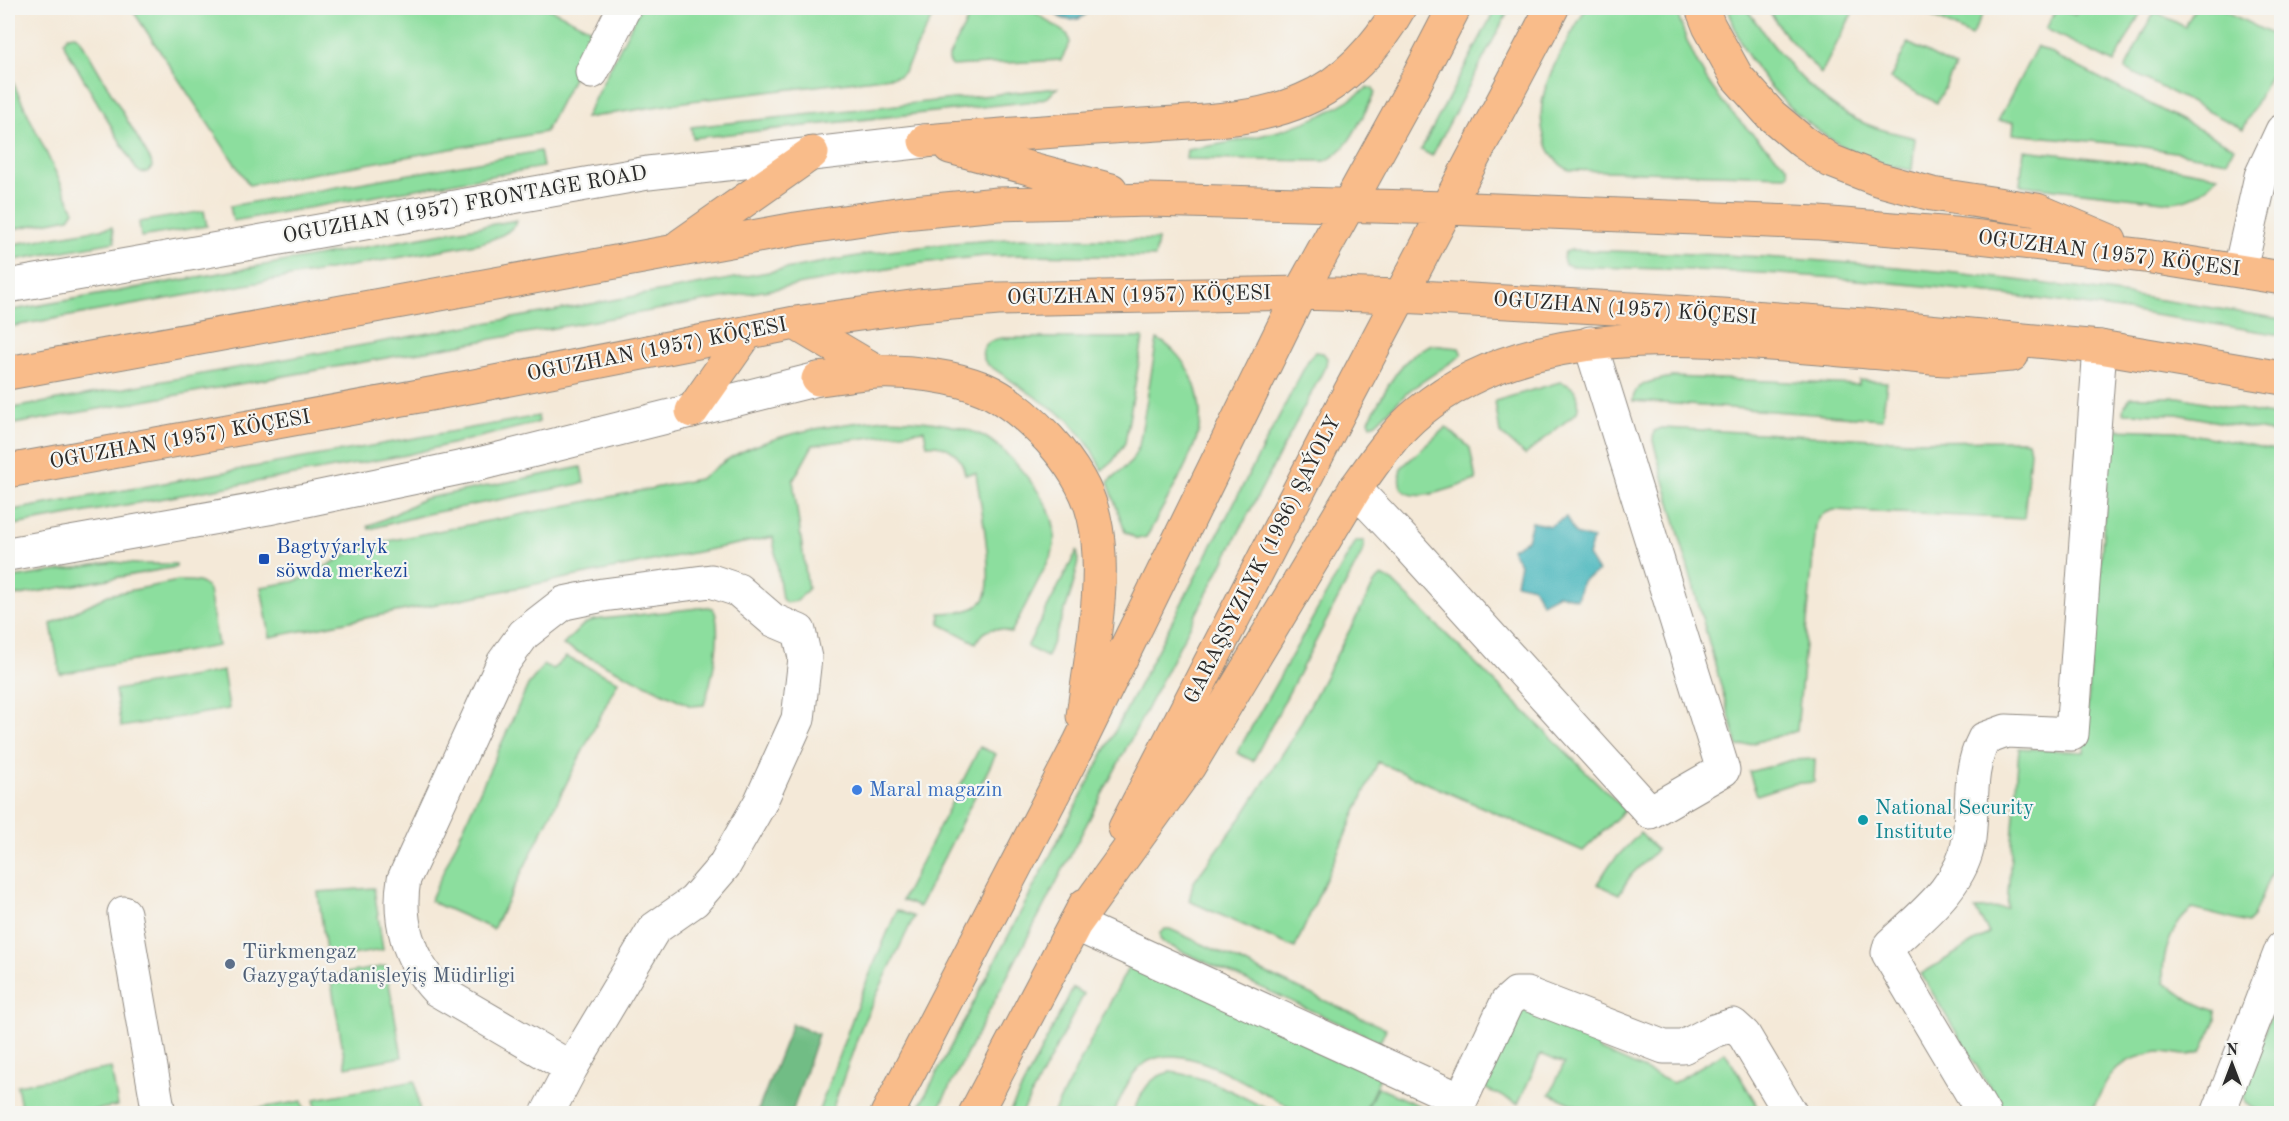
<svg xmlns="http://www.w3.org/2000/svg" width="2289" height="1121" font-family="'Old Standard TT',serif">
	<style>
		.green { fill: #8cde9e; stroke: #5c8464; stroke-width: 1.5 }
		.forest { fill: #71bd85; stroke: #4e7458; stroke-width: 1.5 }
		.water { fill: #46b6bc; stroke: #387074; stroke-width: 1.5 }
		.lines { fill: none; stroke-linecap: round; stroke-linejoin: round }
		.minor-casing { stroke: #908a82; stroke-width: 35 }
		.major-casing { stroke: #908a82; stroke-width: 35 }
		.minor { stroke: #fff; stroke-width: 33 }
		.major { stroke: #f9bc8a; stroke-width: 33 }
		.transit-dot { fill: #1a4fb4; stroke: #f6f6f2; stroke-width: 2 }
		.shop-dot { fill: #3f7fe0; stroke: #f6f6f2; stroke-width: 2 }
		.culture-dot { fill: #0f9aa8; stroke: #f6f6f2; stroke-width: 2 }
		.service-dot { fill: #5c6f8a; stroke: #f6f6f2; stroke-width: 2 }
		.labels { text-anchor: middle; dominant-baseline: central; stroke-width: 4.5; stroke-linejoin: round; paint-order: stroke }
		.street-label { font-size: 21px; fill: #2b2b2b; stroke: #f6f6f2 }
		.transit-label { font-size: 21px; fill: #164399; stroke: #f6f6f2; text-anchor: start }
		.shop-label { font-size: 21px; fill: #366cbe; stroke: #f6f6f2; text-anchor: start }
		.culture-label { font-size: 21px; fill: #0d838f; stroke: #f6f6f2; text-anchor: start }
		.service-label { font-size: 21px; fill: #4e5e75; stroke: #f6f6f2; text-anchor: start }
	</style>
	<rect width="100%" height="100%" fill="#f6f6f2"/>
	<filter id="ink" filterUnits="userSpaceOnUse"><feTurbulence type="fractalNoise" baseFrequency=".0167" numOctaves="2"/><feDisplacementMap in="SourceGraphic" scale="12" xChannelSelector="R" yChannelSelector="G"/><feConvolveMatrix kernelMatrix="1 2 1 2 8 2 1 2 1" color-interpolation-filters="sRGB"/></filter>
	<filter id="wash" filterUnits="userSpaceOnUse"><feTurbulence type="fractalNoise" baseFrequency=".008" numOctaves="4" result="noise"/><feDisplacementMap in="SourceGraphic" scale="24" xChannelSelector="R" yChannelSelector="G"/><feGaussianBlur stdDeviation="1.35" result="paint"/><feColorMatrix in="noise" values="0 0 0 0 0 0 0 0 0 0 0 0 0 0 0 0 0 1.4 0 .05"/><feComposite in="paint" operator="in"/></filter>
	<g filter="url(#wash)">
		<rect width="100%" height="100%" fill="#f4e9d8"/>
		<!-- green -->
		<path class="green" d="M131,8H548L597,32L545,132L249,185Z
			M640,8H937L904,72L899,76L691,101L585,118Z
			M974,8H1029L1068,35L1070,43L1061,60L952,66L949,61V56Z
			M1496,8H1510L1432,156L1421,150Z
			M1586,8H1676C1697,84 1732,116 1788,167L1789,174L1787,176L1569,170C1557,164 1550,155 1546,142C1528,94 1565,47 1586,8Z
			M1728,8H1746C1778,54 1818,108 1874,127C1887,132 1901,134 1915,138L1912,170C1902,168 1890,167 1880,163C1826,145 1777,103 1747,54C1738,40 1733,23 1728,8Z
			M1767,8H1855L1821,74L1782,31Z
			M1926,8H1986L1971,36L1923,12Z
			M2057,8L2075,15L2078,8H2143L2114,63L2046,29Z
			M2195,8H2219L2281,39V54L2243,129L2125,69L2154,11L2185,27Z
			M75,35L80,39L151,161L152,167L147,172L141,173L136,169L65,47L64,41L68,36Z
			M1908,43L1955,67L1937,103L1890,79Z
			M2037,46L2234,147L2227,161L2133,145L2013,134L2014,122L1998,121Z
			M8,72L74,211L69,218L8,230Z
			M1057,88L1048,97L1035,101L693,138L691,127Z
			M1367,88H1373L1375,93C1361,117 1351,150 1325,161L1186,159L1187,150C1253,139 1312,129 1367,88Z
			M2024,150L2175,168L2218,176C2204,191 2193,200 2172,202L2020,185Z
			M540,151L543,167L233,221L230,206Z
			M204,211L207,226L141,237L139,222Z
			M517,220C513,233 493,239 481,243L8,327V311Z
			M112,227L115,242L8,261V245Z
			M1021,238L1158,240L1155,257L1022,255L985,256L921,263L8,425V409L874,253L952,243Z
			M1571,250C1645,252 1720,254 1794,259C1957,269 2120,292 2281,319V335C2120,308 1957,286 1794,275C1719,270 1645,269 1571,266L1565,264L1563,258L1565,252Z
			M1002,338H1143L1125,443L1113,461L1102,470L1090,447L1069,420L987,364C976,350 987,340 1002,338Z
			M1157,339C1190,355 1209,405 1196,440C1186,470 1165,502 1150,531L1146,537L1137,539L1125,532L1108,482L1131,462L1139,446Z
			M1430,345L1459,348L1462,355L1410,390L1376,423L1371,425L1369,420C1385,393 1398,358 1430,345Z
			M1315,352L1323,353L1327,358L1326,365L936,1113H916L1310,357Z
			M1672,377L1859,385V380L1887,382L1882,419L1633,401C1633,382 1657,380 1672,377Z
			M1560,382C1576,386 1581,396 1577,412L1525,455L1500,433L1495,401Z
			M2131,397H2179L2281,417V434L2177,414L2123,413L2124,405Z
			M538,416L539,422L533,424L406,455L8,526V511Z
			M885,419C916,420 952,422 981,435C1005,446 1047,496 1053,522C1056,534 1055,543 1052,554L1011,633C997,625 983,628 976,643L940,624V613C954,612 973,613 983,601C997,586 979,496 976,473L965,474C962,454 946,443 927,445L924,430L813,445L793,481L808,589L797,601L786,603L782,599L773,537L270,637L261,587L292,582L307,577L357,549L373,544L699,479C712,471 723,461 737,454C783,431 835,425 885,419Z
			M1446,427L1470,448L1476,480C1454,487 1389,517 1401,468Z
			M1662,428L1911,441L2023,440L2028,441L2030,451L2024,519L1834,510C1824,513 1819,515 1816,525L1797,731L1738,747L1653,441L1654,431Z
			M2111,429L2176,431L2281,451V848L2253,917L2247,923L2193,909C2172,922 2160,959 2164,982L2189,1000L2215,1011L2216,1020L2201,1052C2187,1059 2176,1052 2160,1052C2154,1052 2148,1054 2142,1056C2112,1063 2103,1087 2091,1113H2005L1921,974L1989,933L1975,909L2007,908L2019,748L2084,752L2092,651H2094Z
			M581,467L584,483L427,514L369,529L368,526L391,516L423,499Z
			M1356,541H1364V549L1253,761L1237,753Z
			M1077,551C1083,572 1055,635 1047,657L1027,647Z
			M113,562L135,564H176V567L8,597V579Z
			M1382,576L1392,581L1625,810L1583,851L1378,762L1295,948L1189,901L1193,883L1243,815L1292,739L1375,582Z
			M178,581C190,581 201,579 209,590L218,646L60,674L51,624L108,595Z
			M707,607L712,608L715,612C722,637 712,680 704,705L691,706L563,645L583,625L594,620Z
			M566,657L618,681L493,929L430,901L528,685L544,665L553,669Z
			M223,671L229,709L121,727L115,690Z
			M980,747L996,754L919,907L902,900Z
			M1815,759L1814,782L1791,784L1757,795L1749,772L1792,760Z
			M1640,833L1657,850L1631,875L1619,894L1597,884L1610,864Z
			M374,888L383,950L327,959L318,892Z
			M897,910L914,917L863,1023L831,1113H818L861,995Z
			M1165,929H1170L1386,1029L1380,1042L1164,943L1160,939V933Z
			M1132,960L1381,1075L1364,1113C1350,1113 1318,1117 1305,1113C1263,1100 1184,1030 1141,1066C1128,1077 1121,1099 1113,1113L1053,1114Z
			M386,966L402,1057L346,1067L330,976Z
			M1073,988L1084,994L1022,1113H1009Z
			M2281,988V1113C2271,1113 2254,1112 2247,1103C2243,1099 2244,1093 2244,1088Z
			M1521,1008L1596,1043L1600,1050L1673,1083L1725,1052L1762,1113H1593L1550,1094L1564,1064L1541,1054L1518,1104L1484,1088Z
			M111,1068L118,1106L77,1113H22L17,1085Z
			M1170,1072C1209,1076 1240,1096 1275,1113H1132C1142,1094 1147,1077 1170,1072Z
			M415,1081L420,1113H317L314,1099Z
			M1377,1087L1436,1113H1365Z
			M302,1101L305,1113H229Z"/>
		<!-- forest -->
		<path class="forest" d="M792,1024L818,1034L792,1113H757Z"/>
		<!-- water -->
		<path class="water" d="M1051,8H1091C1081,24 1061,24 1051,8Z
			M1566,517L1575,534L1593,539L1588,556L1598,572L1582,581L1577,599L1559,594L1542,603L1533,587L1516,583L1520,564L1511,549L1527,540L1532,522L1550,526Z"/>
	</g>
	<g filter="url(#ink)">
		<g class="lines">
			<defs>
				<path id="minor" d="M592,72L624,8
					M2240,270L2261,176L2282,131
					M8,286L648,173L925,141
					M1355,489L1397,533L1650,812L1723,770L1590,343
					M8,554L268,508L483,463L818,379
					M124,913L159,1114
					M1075,924L1461,1100L1507,1002L1516,994H1527L1664,1047H1683L1714,1031L1733,1025L1744,1035L1791,1114
					M547,1114L571,1068L654,929L694,901L724,866L760,803L798,719L805,658L799,631L773,620L738,590L711,581L603,595L564,603L524,634L503,663L404,879C397,920 408,959 437,990L571,1068
					M1984,1114L1888,953L1890,945C1921,916 1963,885 1969,839C1973,806 1968,769 1984,739L2006,731L2072,734L2100,347
					M2218,1114L2282,948"/>
				<path id="major" d="M1702,8L1709,26L1737,77L1771,115L1803,142L1831,161L1877,179L1932,194L2037,210L2110,241
					M925,141C997,135 1070,130 1142,125C1196,121 1253,122 1303,100C1344,83 1378,46 1399,8
					M950,147L1111,190
					M681,245L812,153
					M795,323L878,372
					M8,373L796,229L903,213L998,204L1149,200L1447,208L1819,223L1954,234L2145,256L2282,278
					M818,379C838,377 858,373 877,372C911,371 953,376 984,389C1007,399 1032,421 1049,439C1069,461 1087,487 1094,517C1108,576 1091,655 1083,716
					M692,411L746,334
					M8,471L474,386L795,323L918,306L998,299L1300,293L1401,296L1650,310L1864,325L2100,347L2282,378
					M1125,828L1342,407L1552,8
					M1075,924L1189,766L1355,489C1374,463 1393,433 1419,412C1542,309 1733,343 1881,353C1907,355 1936,360 1962,359C1979,358 1996,356 2012,355
					M887,1114L1080,742L1300,293L1410,93L1454,8
					M975,1114L1085,905"/>
			</defs>
			<!-- minor casing -->
			<use href="#minor" class="minor-casing"/>
			<!-- major casing -->
			<use href="#major" class="major-casing"/>
			<!-- minor -->
			<use href="#minor" class="minor"/>
			<!-- major -->
			<use href="#major" class="major"/>
		</g>
	</g>
	<!-- markers -->
	<rect class="transit-dot" x="258" y="553" width="12" height="12" rx="3"/>
	<circle class="shop-dot" cx="857" cy="790" r="6"/>
	<circle class="culture-dot" cx="1863" cy="820" r="6"/>
	<circle class="service-dot" cx="230" cy="964" r="6"/>
	<g class="labels">
		<!-- street labels -->
		<g class="street-label">
			<text transform="translate(465 205) rotate(-10)">OGUZHAN (1957) FRONTAGE ROAD</text>
			<text transform="translate(2109 254) rotate(7)">OGUZHAN (1957) KÖÇESI</text>
			<text transform="translate(1139 296) rotate(-1)">OGUZHAN (1957) KÖÇESI</text>
			<text transform="translate(1625 309) rotate(4)">OGUZHAN (1957) KÖÇESI</text>
			<text transform="translate(657 350) rotate(-11)">OGUZHAN (1957) KÖÇESI</text>
			<text transform="translate(180 440) rotate(-10)">OGUZHAN (1957) KÖÇESI</text>
			<text transform="translate(1263 560) rotate(-63)">GARAŞSYZLYK (1986) ŞAÝOLY</text>
		</g>
		<!-- transit labels -->
		<g class="transit-label">
			<text x="276" y="547">Bagtyýarlyk<tspan x="276" dy="24">söwda merkezi</tspan></text>
		</g>
		<!-- shop labels -->
		<g class="shop-label">
			<text x="869" y="790">Maral magazin</text>
		</g>
		<!-- culture labels -->
		<g class="culture-label">
			<text x="1875" y="808">National Security<tspan x="1875" dy="24">Institute</tspan></text>
		</g>
		<!-- service labels -->
		<g class="service-label">
			<text x="242" y="952">Türkmengaz<tspan x="242" dy="24">Gazygaýtadanişleýiş Müdirligi</tspan></text>
		</g>
	</g>
	<!-- margin -->
	<rect width="2289" height="1121" fill="none" stroke="#f6f6f2" stroke-width="30"/>
	<!-- north arrow -->
	<g transform="translate(2232 1064)" stroke="#f6f6f2" stroke-width="4.5" paint-order="stroke">
	<path d="M0-4.5L10 22L0 15L-10 22Z" fill="#2b2b2b"/>
	<text y="-9" font-size="16" font-weight="bold" text-anchor="middle" fill="#2b2b2b">N</text>
	</g>
</svg>
